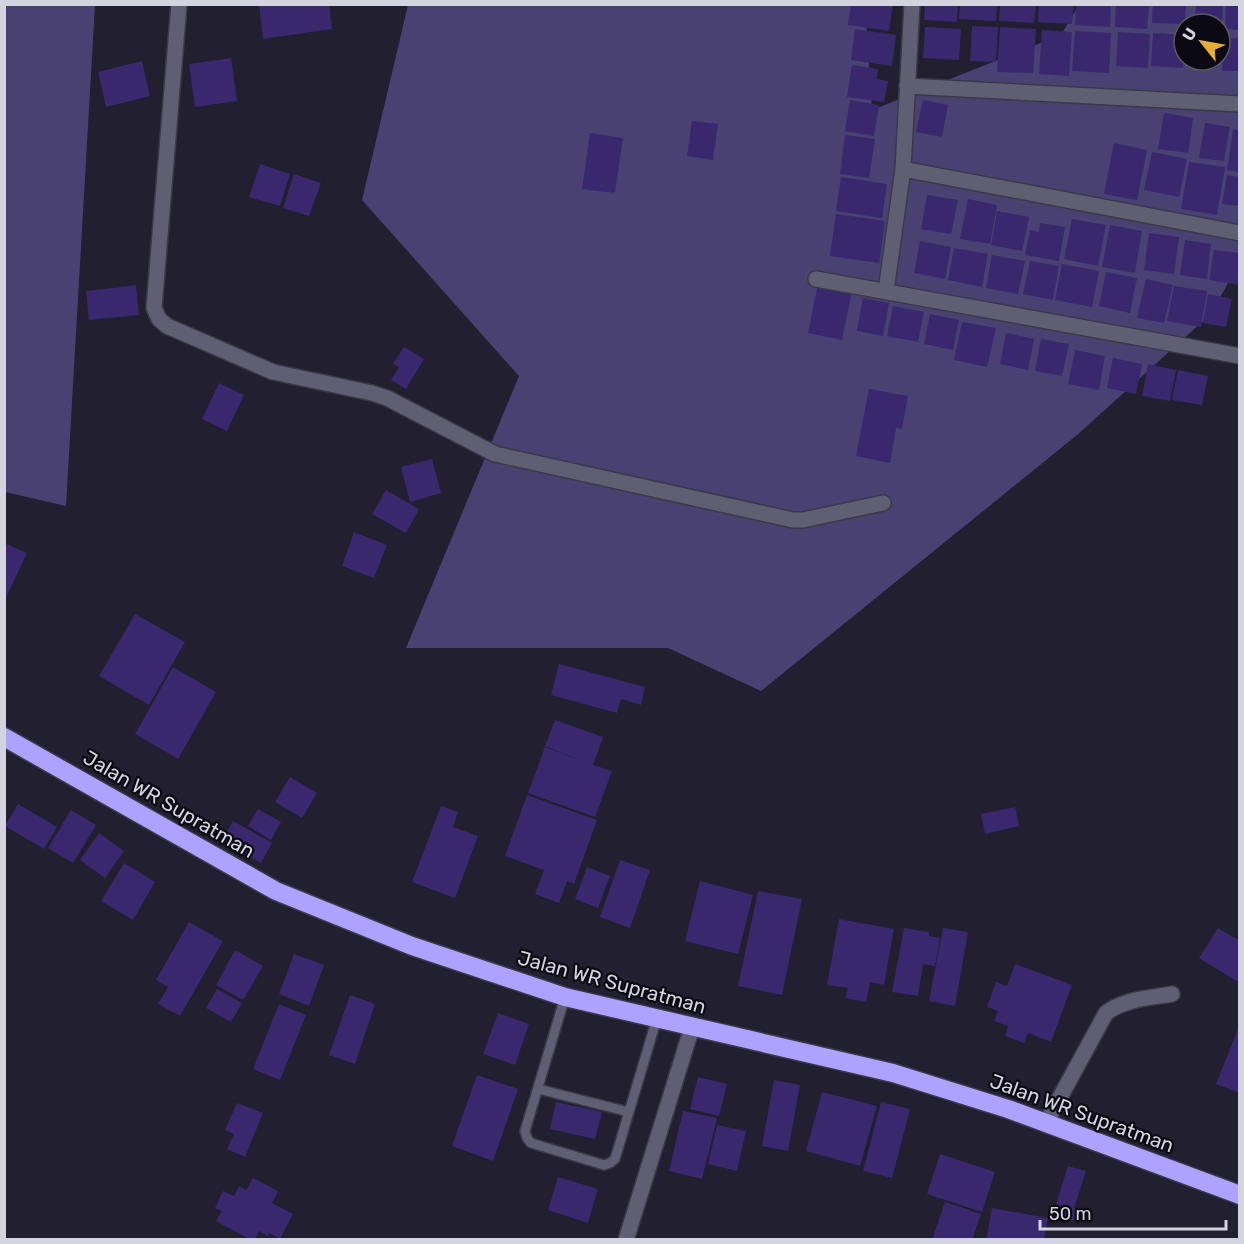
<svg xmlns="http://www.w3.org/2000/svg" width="1244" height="1244" font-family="Rubik,sans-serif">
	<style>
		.green { fill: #494171; fill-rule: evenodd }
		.building { fill: #39286e }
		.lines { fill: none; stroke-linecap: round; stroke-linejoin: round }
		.lane-casing { stroke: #3b3948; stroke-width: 12 }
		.street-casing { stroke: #3b3948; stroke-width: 18 }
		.highway-casing { stroke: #3b3948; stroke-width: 21 }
		.lane { stroke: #605e73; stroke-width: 9 }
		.street { stroke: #605e73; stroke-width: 15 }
		.highway { stroke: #afa1ff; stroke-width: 18 }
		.labels { text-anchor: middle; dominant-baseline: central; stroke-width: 4.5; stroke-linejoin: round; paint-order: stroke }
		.street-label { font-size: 20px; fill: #d4d3e0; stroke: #0b0a12 }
	</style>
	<rect width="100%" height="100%" fill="#211f30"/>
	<!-- green -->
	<path class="green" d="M8,5H95L66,506L5,492L4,6Z
		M408,5H865L872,110L1061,35L1079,5H1239V263L1211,314L1077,435L761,691L668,648H406L519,376L362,200ZM1184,24H1220V60H1184Z"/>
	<!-- building -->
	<path class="building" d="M259,4H329L332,29L263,39Z
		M851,4H893L889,31L848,25Z
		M925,4H958L957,22L924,20Z
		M960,4H997L996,21L959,19Z
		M1000,4H1036L1034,23L999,21Z
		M1039,4H1074L1072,24L1038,22Z
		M1076,4H1111L1110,27L1075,25Z
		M1116,4H1149L1147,29L1115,27Z
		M1153,4H1186L1185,24L1152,23Z
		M1196,4H1223L1222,23L1195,22Z
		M1226,4H1240V30L1225,29Z
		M972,26L998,27L996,62L970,61Z
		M925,27L961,29L959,60L923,58Z
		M1000,27L1036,29L1033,73L997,72Z
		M855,29L896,35L892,66L851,60Z
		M1042,30L1072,32L1069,76L1039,74Z
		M1075,31L1111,33L1109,73L1072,71Z
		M1118,32L1150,34L1148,68L1116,66Z
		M1153,33L1184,35L1183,68L1151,66Z
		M1224,38L1240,39V71H1222Z
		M231,58L237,101L195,107L189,64Z
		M1189,60H1218L1217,68L1188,66Z
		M142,61L150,96L106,107L98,72Z
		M852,65L878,69L877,79L888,81L884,102L847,97Z
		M850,100L879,105L874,136L845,131Z
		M923,100L948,105L942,137L916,132Z
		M1164,113L1193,118L1188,153L1158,149Z
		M692,121L718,124L713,160L687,156Z
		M1205,123L1230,127L1224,161L1199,158Z
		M1233,129L1240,130V172L1227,170Z
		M590,133L623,138L615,193L582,189Z
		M845,135L875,139L869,178L840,174Z
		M1114,143L1147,150L1137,200L1104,194Z
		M1152,152L1187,159L1179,197L1144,190Z
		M1189,162L1225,167L1217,215L1181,209Z
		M260,164L290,174L280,206L249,197Z
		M294,174L321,183L309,216L283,208Z
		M1227,175L1240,177V206L1222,204Z
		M841,177L887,184L882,218L836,211Z
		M927,195L958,200L951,234L921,229Z
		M968,199L997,205L990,244L960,239Z
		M997,211L1029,217L1022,251L991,245Z
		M836,214L885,221L879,263L830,256Z
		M1072,219L1106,225L1098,266L1064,259Z
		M1040,223L1065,227L1059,261L1025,255L1030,230L1039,232Z
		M1110,225L1142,231L1135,273L1102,267Z
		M1149,233L1179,237L1174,274L1144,270Z
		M1185,240L1211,244L1207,279L1180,275Z
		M920,241L951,247L945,279L914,273Z
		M954,248L988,254L982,287L948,280Z
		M1214,250L1240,253V285L1209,280Z
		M992,255L1025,261L1018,294L986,288Z
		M1030,261L1059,266L1053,300L1023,294Z
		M1062,264L1099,271L1092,307L1055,300Z
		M1106,272L1137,278L1130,313L1099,306Z
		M1146,279L1173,285L1164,323L1137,318Z
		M818,284L852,291L842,340L808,333Z
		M136,285L139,315L89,320L86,291Z
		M1174,286L1207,291L1201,327L1167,321Z
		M1208,294L1232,299L1226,327L1203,323Z
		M863,298L889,303L883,336L857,331Z
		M893,306L924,312L918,342L887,336Z
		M930,314L959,320L953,350L924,344Z
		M962,322L996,328L987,367L954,360Z
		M1006,333L1034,339L1028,370L1000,364Z
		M1041,339L1069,344L1062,376L1035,371Z
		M404,347L424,359L406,389L391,380L399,367L393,364Z
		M1075,350L1105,356L1099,390L1068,384Z
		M1113,358L1142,364L1136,394L1107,388Z
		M1148,364L1176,370L1170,401L1142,396Z
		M1178,370L1208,376L1202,405L1172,400Z
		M219,383L244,395L227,431L202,419Z
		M869,389L908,396L902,429L896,428L890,463L856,456Z
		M432,459L441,493L410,502L401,467Z
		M386,490L419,509L406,533L372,514Z
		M354,532L387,545L374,578L342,566Z
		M7,544L27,553L4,602V550Z
		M135,614L185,642L149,705L99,676Z
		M559,664L645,687L641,705L621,699L617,713L551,695Z
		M173,667L216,692L178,759L135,734Z
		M555,720L603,737L593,765L612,771L595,817L528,793L545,747L582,761L545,746Z
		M290,777L317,793L302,818L275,802Z
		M527,795L597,820L574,884L567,881L559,903L535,894L544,870L505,856Z
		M18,804L57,827L44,849L5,826Z
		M441,806L458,812L453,827L478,836L455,898L412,882Z
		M1015,807L1019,826L985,834L981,814Z
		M258,809L281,822L271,840L248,826Z
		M71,810L96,825L73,863L48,848Z
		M233,821L272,843L261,863L222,841Z
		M99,833L124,851L105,878L80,860Z
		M620,860L650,870L630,928L600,917Z
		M124,863L155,882L133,920L101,901Z
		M587,867L610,876L598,908L575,899Z
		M700,881L753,895L738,954L685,941Z
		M758,891L802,899L782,995L738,986Z
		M839,919L894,929L884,985L870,982L866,1002L845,998L848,988L827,985Z
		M189,922L223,941L180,1016L158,1004L168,987L156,980Z
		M904,928L929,932V936L940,938L935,966L923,964L918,996L892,992Z
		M943,928L968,932L955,1006L929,1001Z
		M1218,928L1240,941V983L1199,958Z
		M235,950L263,966L243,1000L216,985Z
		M294,954L324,965L309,1006L279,994Z
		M1015,964L1072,985L1051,1042L1028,1033L1024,1043L1005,1036L1008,1026L994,1021L998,1011L987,1007L996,982L1007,986Z
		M217,989L242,1003L231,1022L206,1008Z
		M350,995L375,1004L355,1064L329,1055Z
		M279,1004L306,1015L280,1080L253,1069Z
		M498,1013L529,1024L515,1065L483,1054Z
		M1240,1024V1093L1216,1084Z
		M477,1075L518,1089L493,1161L452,1146Z
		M698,1077L727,1084L719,1116L690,1109Z
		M774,1080L800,1085L788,1151L762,1146Z
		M822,1092L877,1106L860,1166L806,1151Z
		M556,1102L602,1112L595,1139L550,1129Z
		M881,1102L910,1109L892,1178L863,1171Z
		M237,1103L263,1113L245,1157L227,1149L234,1134L225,1130Z
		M683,1111L717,1118L702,1179L669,1171Z
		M717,1125L746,1131L737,1171L708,1164Z
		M940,1154L995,1172L982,1212L927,1194Z
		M1068,1166L1086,1171L1074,1208L1082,1210L1078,1222L1053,1214Z
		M558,1177L598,1189L588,1223L548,1210Z
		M253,1178L278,1191L272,1203L293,1214L280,1239L269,1233L268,1236L259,1231L255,1240H251L216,1221L222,1211L215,1208L223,1191L234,1196L239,1186L246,1190Z
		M945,1202L981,1214L972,1240H932Z
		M992,1208L1048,1218L1044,1240H986Z"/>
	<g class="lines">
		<defs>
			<path id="lane" d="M565,997L525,1131L527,1138L531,1143L604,1165L610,1163L615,1159L657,1018
				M538,1089L629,1112"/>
			<path id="street" d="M179,4L154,308L159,319L167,326L273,372L372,393L387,398L495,454L793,520H803L883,503
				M907,86L1240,104
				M903,169L1240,233
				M816,279L1240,356
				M886,291L903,169L912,4
				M1046,1123L1106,1013C1124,999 1150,998 1172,994
				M626,1240L692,1027"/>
			<path id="highway" d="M4,737L276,891L412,946L565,997L893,1073L1008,1109L1240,1195"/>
		</defs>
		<!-- lane casing -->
		<use href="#lane" class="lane-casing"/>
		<!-- street casing -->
		<use href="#street" class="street-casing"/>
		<!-- highway casing -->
		<use href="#highway" class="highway-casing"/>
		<!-- lane -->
		<use href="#lane" class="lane"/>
		<!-- street -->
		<use href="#street" class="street"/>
		<!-- highway -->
		<use href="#highway" class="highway"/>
	</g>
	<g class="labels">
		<!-- street labels -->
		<g class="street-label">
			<text transform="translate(169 804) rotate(30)">Jalan WR Supratman</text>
			<text transform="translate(612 982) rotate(15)">Jalan WR Supratman</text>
			<text transform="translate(1082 1113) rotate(20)">Jalan WR Supratman</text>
		</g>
	</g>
	<!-- border -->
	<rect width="1244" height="1244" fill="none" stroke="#d4d3e0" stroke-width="12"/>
	<!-- north arrow -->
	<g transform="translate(1202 42) rotate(301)"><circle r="28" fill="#0b0a12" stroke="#5b5a64" stroke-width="1.5"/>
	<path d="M0-4.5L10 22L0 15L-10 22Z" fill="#e7ac37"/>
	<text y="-9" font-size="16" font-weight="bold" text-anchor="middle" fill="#d4d3e0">U</text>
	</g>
	<!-- scale -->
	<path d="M1040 1220v9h186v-9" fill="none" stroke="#d4d3e0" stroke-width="3"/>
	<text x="1049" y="1220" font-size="18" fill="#d4d3e0" stroke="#0b0a12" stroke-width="4.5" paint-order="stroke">50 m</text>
</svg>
